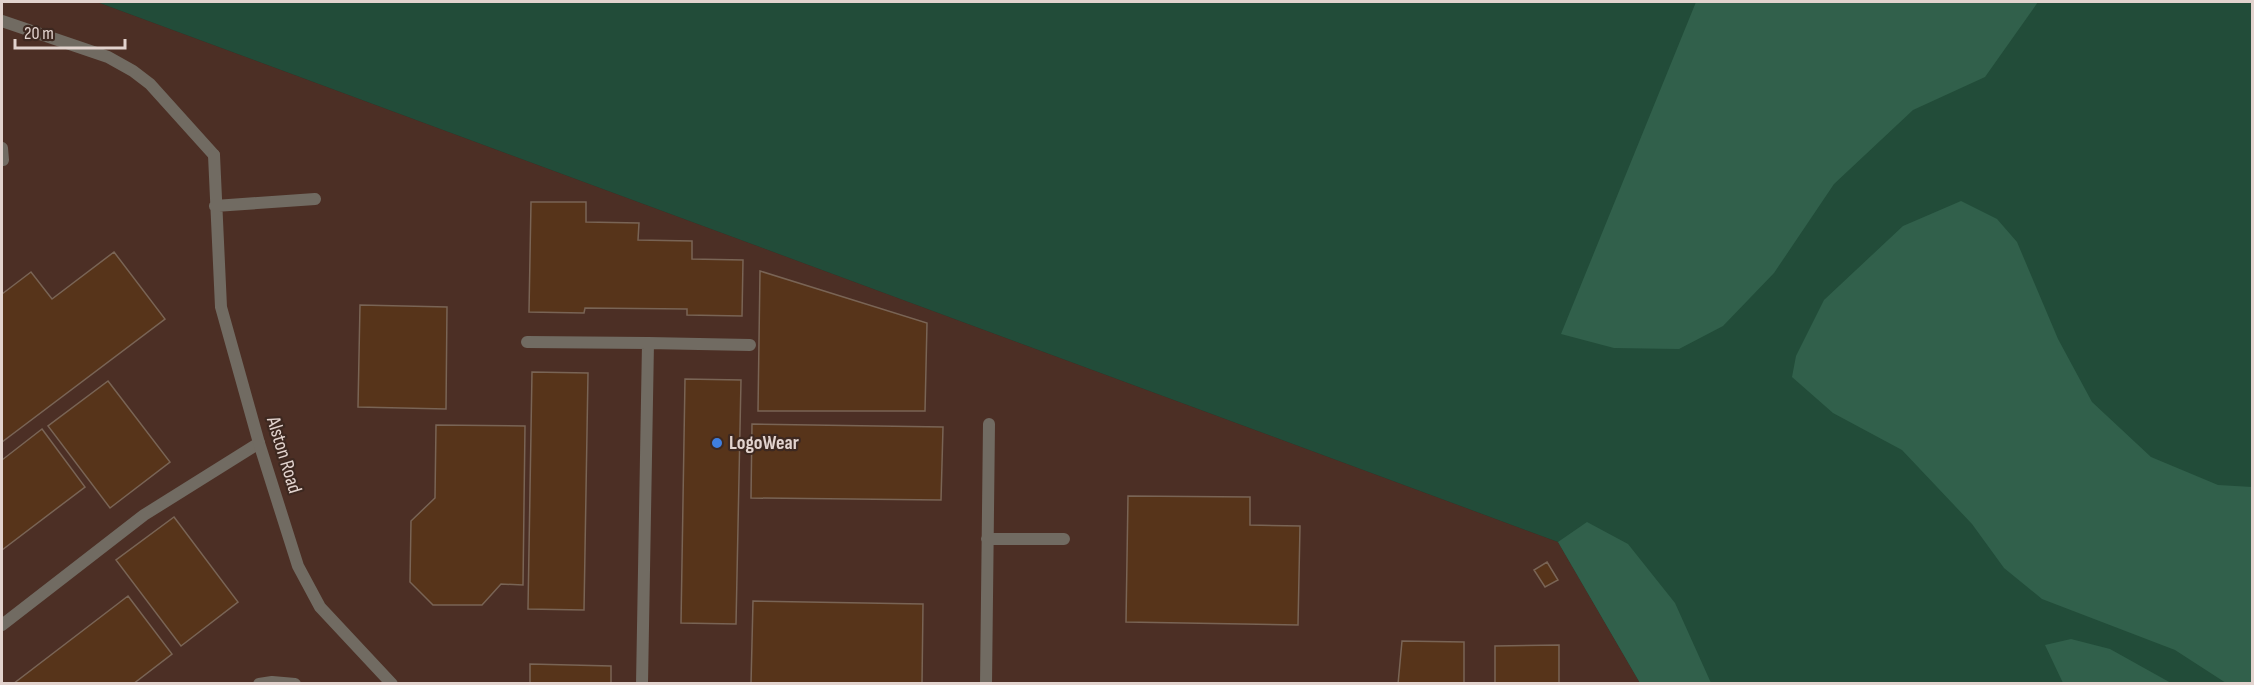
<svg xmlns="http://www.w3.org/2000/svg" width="2254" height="685" font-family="'Sofia Sans Condensed',sans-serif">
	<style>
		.built { fill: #4c2f25 }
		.green { fill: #224c39 }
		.forest { fill: #31604b }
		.building { fill: #57341a; stroke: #796455; stroke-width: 1.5 }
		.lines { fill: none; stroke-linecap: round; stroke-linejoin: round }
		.service { stroke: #716b62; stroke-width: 12 }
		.minor { stroke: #716b62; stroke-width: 12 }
		.shop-dot { fill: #3f7fe0; stroke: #3d2820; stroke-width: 2 }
		.labels { text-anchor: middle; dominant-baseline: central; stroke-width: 4.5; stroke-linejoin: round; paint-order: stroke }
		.poi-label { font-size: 20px; font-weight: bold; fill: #e2d3ce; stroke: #3d2820; text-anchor: start }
		.street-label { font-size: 20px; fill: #e2d3ce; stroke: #3d2820 }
	</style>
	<rect width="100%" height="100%" fill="#3d2820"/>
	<!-- built -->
	<path class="built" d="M2,2H97L1558,542L1640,683H2Z"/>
	<!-- green -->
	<path class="green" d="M97,2H2252V683H1640L1558,542Z"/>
	<!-- forest -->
	<path class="forest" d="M1696,2H2038L1985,77L1913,110L1834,184L1774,273L1723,326L1679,349L1614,348L1561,334Z
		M1961,201L1997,219L2017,242L2058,339L2092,402L2151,457L2218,485L2252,487V683H2226L2175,650L2042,599L2004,568L1972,524L1902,450L1833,413L1792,377L1796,356L1824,300L1903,226Z
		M1587,522L1628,544L1675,603L1711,683H1640L1558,542Z
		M2071,639L2110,649L2171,683H2063L2045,645Z"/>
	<!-- building -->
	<path class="building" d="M531,202H586V222L639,223L638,240L692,241V259L743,260L742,316L687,315V309L585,308L584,313L529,312Z
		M114,252L165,319L2,442V294L31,272L52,299Z
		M760,271L927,323L925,411H758Z
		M360,305L447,307L446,409L358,407Z
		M532,372L588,373L584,610L528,609Z
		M685,379L741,380L736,624L681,623Z
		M108,381L170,462L110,508L48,426Z
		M752,424L943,427L941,500L751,498Z
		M436,425L525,426L523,585L501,584L482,605H433L410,582L411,521L435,498Z
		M42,429L85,487L2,550V460Z
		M1128,496L1250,497V525L1300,526L1298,625L1126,622Z
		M174,517L238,602L181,646L116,560Z
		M1547,562L1558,580L1545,587L1534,570Z
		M128,596L172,654L133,684H13Z
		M753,601L923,604L922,684H751Z
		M1402,641L1464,642V684H1398Z
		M1559,645V684H1495V646Z
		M530,664L611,666V684H530Z"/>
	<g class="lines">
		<!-- service -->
		<path class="service" d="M2,21L108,57L133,71L150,84L214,155
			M2,148L3,160
			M2,625L144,515L259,443
			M259,684L272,682L295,684"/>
		<!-- minor -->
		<path class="minor" d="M214,155L221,307L259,443L298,566L320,607L392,684
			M215,206L315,199
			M527,342L648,343L642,684
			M648,343L750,345
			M987,539H1064
			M986,684L989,424"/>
	</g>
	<!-- markers -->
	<circle class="shop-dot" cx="717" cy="443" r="6"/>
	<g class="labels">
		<!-- poi labels -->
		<g class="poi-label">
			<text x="729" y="443">LogoWear</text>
		</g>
		<!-- street labels -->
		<g class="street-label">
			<text transform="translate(284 455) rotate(73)">Alston Road</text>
		</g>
	</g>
	<!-- border -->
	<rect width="2254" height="685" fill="none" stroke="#e2d3ce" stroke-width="6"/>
	<!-- scale -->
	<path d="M15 39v9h110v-9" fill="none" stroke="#e2d3ce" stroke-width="3"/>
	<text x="24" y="39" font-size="18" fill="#e2d3ce" stroke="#3d2820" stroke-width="4.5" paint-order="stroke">20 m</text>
</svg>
